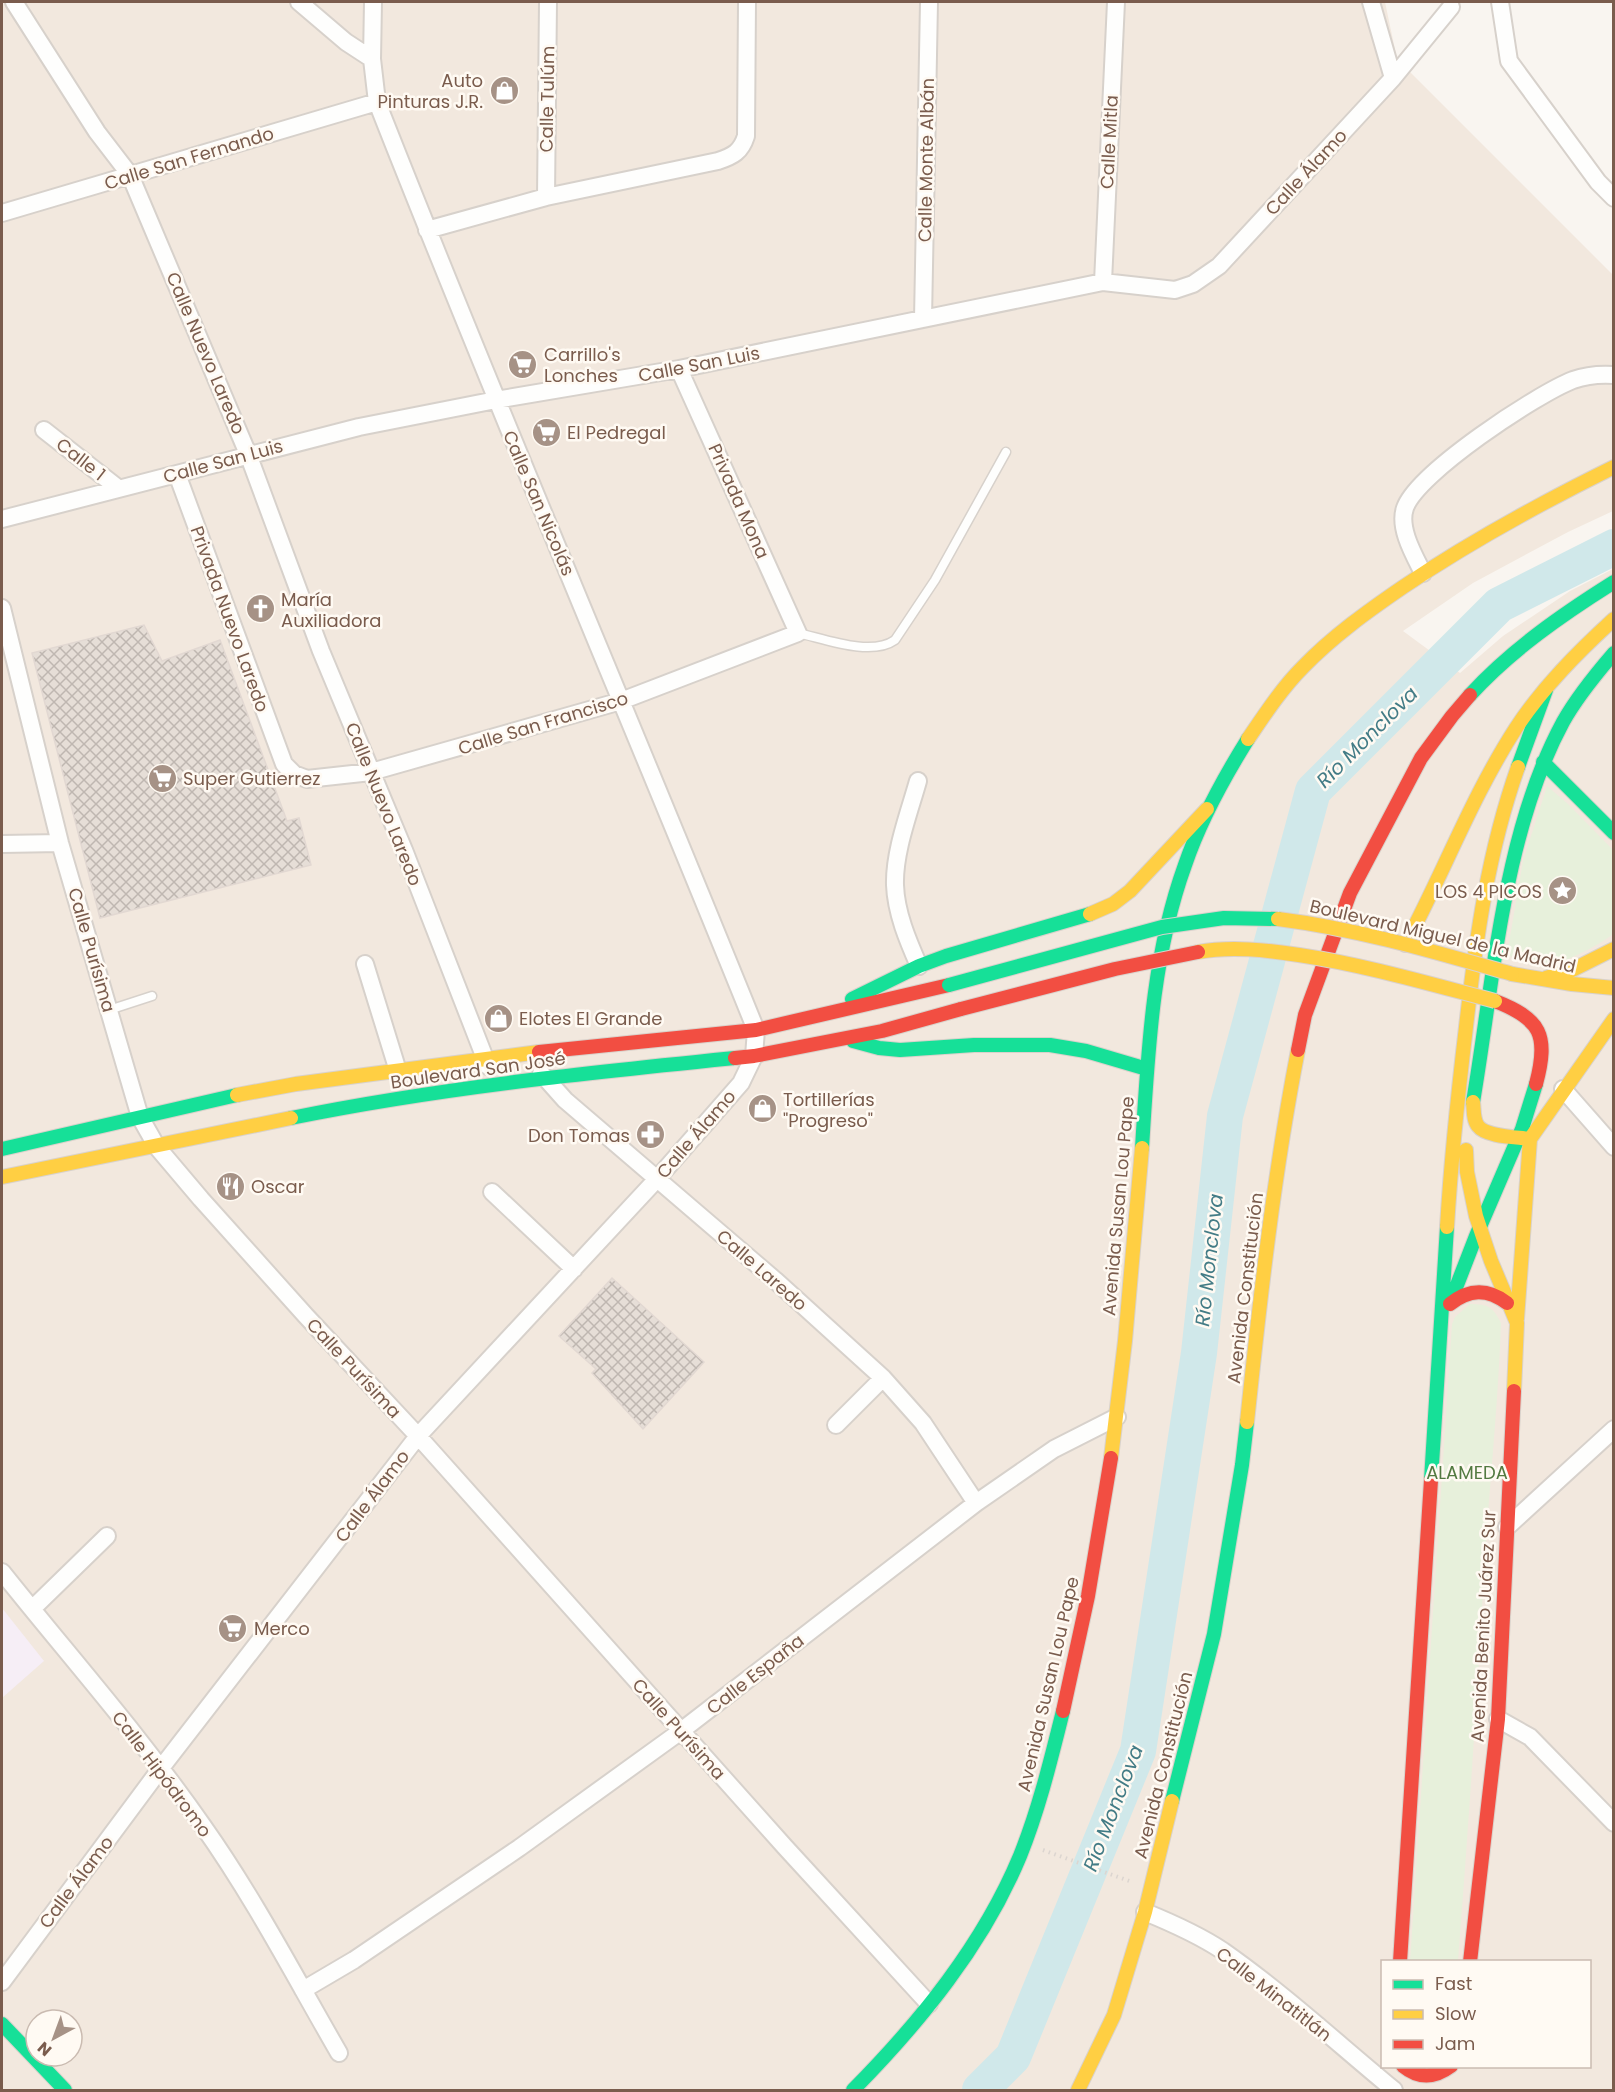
<svg xmlns="http://www.w3.org/2000/svg" width="1615" height="2092" font-family="Poppins,sans-serif">
	<style>
		.residential { fill: #f2e8de; fill-rule: evenodd }
		.education { fill: #f6eef6 }
		.green { fill: #e7f0db }
		.lines { fill: none; stroke-linecap: round; stroke-linejoin: round }
		.river { stroke: #d0e8ea; stroke-width: 36 }
		.building { fill: url(#building-cross-hatch); stroke: #e2d8d2; stroke-width: 1.5 }
		.lane-casing { stroke: #d7d1cb; stroke-width: 11 }
		.street-casing { stroke: #d7d1cb; stroke-width: 20 }
		.fast-casing { stroke: #d9d2cb; stroke-width: 16 }
		.slow-casing { stroke: #d9d2cb; stroke-width: 16 }
		.jam-casing { stroke: #d9d2cb; stroke-width: 16 }
		.path { stroke: #dcd5d0; stroke-width: 4; stroke-dasharray: 1.5 4.5; stroke-linecap: butt }
		.lane { stroke: #fefefd; stroke-width: 8 }
		.street { stroke: #fefefd; stroke-width: 16 }
		.fast { stroke: #16e098; stroke-width: 14 }
		.slow { stroke: #ffcf43; stroke-width: 14 }
		.jam { stroke: #f24e42; stroke-width: 14 }
		.fast-bridge-casing { stroke: #dad1cc; stroke-width: 16; stroke-linecap: butt }
		.slow-bridge-casing { stroke: #dad1cc; stroke-width: 16; stroke-linecap: butt }
		.jam-bridge-casing { stroke: #dad1cc; stroke-width: 16; stroke-linecap: butt }
		.fast-bridge { stroke: #16e098; stroke-width: 14 }
		.slow-bridge { stroke: #ffcf43; stroke-width: 14 }
		.jam-bridge { stroke: #f24e42; stroke-width: 14 }
		.labels { text-anchor: middle; dominant-baseline: central; stroke-width: 5; stroke-linejoin: round; paint-order: stroke }
		.poi-label { font-size: 18px; fill: #7a5c4d; stroke: #fffaf3; text-anchor: start }
		.street-label { font-size: 18px; fill: #7a5c4d; stroke: #fffaf3 }
		.park-label { font-size: 18px; fill: #537a41; stroke: #fffaf3 }
		.water-label { font-size: 20px; font-style: italic; fill: #437c86; stroke: #fffaf3 }
	</style>
	<defs>
		<pattern id="building-cross-hatch" width="8" height="8" patternUnits="userSpaceOnUse" patternTransform="scale(1.5)"><rect width="8" height="8" fill="#e6ded7"/><path d="M0 0l8 8M0 8l8-8" fill="none" stroke="#bfb7b1"/></pattern>
	</defs>
	<rect width="100%" height="100%" fill="#f9f5f0"/>
	<!-- residential -->
	<path class="residential" d="M2,2H1385L1397,59L1613,275V511L1568,532L1473,583L1403,631L1460,673L1503,636L1570,591L1613,569V2090H2ZM1382,1962H1590V2066H1382ZM36,2020H72V2056H36Z"/>
	<!-- education -->
	<path class="education" d="M2,1608L44,1661L2,1698Z"/>
	<!-- green -->
	<path class="green" d="M1547,786L1568,804L1613,850V934C1600,945 1559,966 1542,966C1530,966 1516,960 1507,954L1523,861Z
		M1470,1304C1488,1304 1493,1307 1501,1323C1498,1407 1489,1489 1484,1572C1477,1702 1468,1832 1458,1961L1410,1962L1452,1324L1455,1317Z"/>
	<g class="lines">
		<!-- river -->
		<path class="river" d="M980,2090L1013,2057L1138,1751L1199,1353L1225,1116L1313,791L1499,605L1614,547"/>
	</g>
	<!-- building -->
	<path class="building" d="M144,625L162,661L220,640L287,821L299,818L311,865L100,918L32,653Z
		M612,1278L704,1362L643,1429L592,1373L596,1369L559,1336Z"/>
	<g class="lines">
		<defs>
			<path id="lane" d="M798,633C825,639 871,657 895,640L935,580L1006,452
				M109,1010L152,996"/>
			<path id="street" d="M14,2L97,132L130,175L248,454L321,651L404,850L488,1066
				M299,2L346,42L372,59
				M1371,2L1393,78
				M1500,2L1509,61L1598,182L1614,198
				M546,197L548,2
				M2,213L377,102
				M427,230L546,197L718,161C733,156 741,152 746,136L747,2
				M1103,282L1116,2
				M923,319L929,2
				M44,430L118,488
				M177,474L284,764L294,774L307,779L371,772L621,701L798,633L679,369
				M2,519L359,427L496,400L679,369L1103,282L1175,290L1193,284L1219,266L1393,78L1451,7
				M1423,573C1414,555 1398,528 1405,508C1417,473 1537,394 1573,380C1587,375 1599,374 1614,375
				M2,608L60,843L140,1117L157,1147L201,1199L306,1316L418,1436L785,1847L929,2004
				M918,781C909,813 894,852 895,885C896,913 908,941 919,966
				M2,844L60,843
				M365,964L398,1071
				M541,1073L565,1100L775,1280L883,1378L923,1423L976,1503
				M1563,1089L1614,1147
				M492,1192L574,1269
				M836,1425L883,1378
				M1507,1527L1614,1429
				M2,1572C69,1656 141,1737 203,1826C254,1898 295,1977 339,2053
				M32,1609L107,1536
				M1498,1719L1530,1737L1614,1823
				M1145,1912C1172,1923 1199,1935 1223,1951C1283,1993 1337,2043 1394,2090
				M2,1982L161,1768L418,1436L656,1180L741,1083L754,1056L756,1030C631,720 499,413 377,102L372,59L373,2
				M303,1990L354,1960L519,1848L681,1731L976,1503L1054,1449L1117,1417"/>
			<path id="fast" d="M1470,695C1511,650 1563,614 1614,582
				M1543,762L1614,833
				M1518,767L1546,690
				M852,999L919,966L946,956L1090,914
				M853,1041L879,1048L900,1050L974,1045H1050L1086,1051L1147,1069
				M1473,1102C1494,979 1503,833 1563,722C1577,697 1595,675 1614,653
				M291,1118C438,1088 587,1073 735,1058
				M1142,1148C1148,1053 1152,956 1185,865C1200,821 1223,779 1248,739
				M2,1149L237,1095
				M1450,1303L1476,1236L1522,1129L1536,1084
				M1431,1480L1447,1227
				M1172,1801L1214,1634L1242,1465L1247,1422
				M2,2024L65,2090
				M853,2090C920,2022 983,1945 1020,1856C1039,1809 1051,1759 1063,1711"/>
			<path id="slow" d="M1248,739C1265,714 1282,688 1303,667C1333,636 1368,611 1403,587C1471,541 1541,503 1614,467
				M1090,914L1113,904L1130,891L1207,809
				M1405,945C1443,874 1472,796 1516,728C1543,687 1578,652 1614,619
				M1512,974L1572,984L1614,988
				M1546,978L1572,970L1614,949
				M237,1095L296,1084L539,1052
				M1473,1102C1474,1109 1473,1120 1478,1126C1486,1137 1517,1137 1530,1139L1614,1019
				M1466,1150L1467,1172L1476,1216L1491,1261L1517,1323L1514,1391
				M2,1177L291,1118
				M1447,1227C1451,1160 1458,1094 1466,1027C1476,938 1488,852 1518,767
				M1517,1319L1530,1139
				M1247,1422C1260,1298 1274,1173 1298,1050
				M1111,1458L1125,1341L1142,1148
				M1078,2090L1114,2015L1145,1912L1172,1801"/>
			<path id="jam" d="M1495,1001C1541,1019 1549,1035 1536,1084
				M1298,1050L1305,1015L1350,893L1421,758L1452,716L1470,695
				M539,1052L756,1030L949,985
				M735,1058L754,1056L882,1031L961,1009
				M1450,1304C1469,1289 1487,1288 1507,1303
				M1063,1711L1088,1596L1111,1458
				M1400,1962L1431,1480
				M1470,1962L1498,1719L1514,1391
				M1403,2066C1419,2079 1435,2078 1451,2066"/>
		</defs>
		<!-- lane casing -->
		<use href="#lane" class="lane-casing"/>
		<!-- street casing -->
		<use href="#street" class="street-casing"/>
		<!-- fast casing -->
		<use href="#fast" class="fast-casing"/>
		<!-- slow casing -->
		<use href="#slow" class="slow-casing"/>
		<!-- jam casing -->
		<use href="#jam" class="jam-casing"/>
		<!-- path -->
		<path class="path" d="M1043,1850L1132,1882"/>
		<!-- lane -->
		<use href="#lane" class="lane"/>
		<!-- street -->
		<use href="#street" class="street"/>
		<!-- fast -->
		<use href="#fast" class="fast"/>
		<!-- slow -->
		<use href="#slow" class="slow"/>
		<!-- jam -->
		<use href="#jam" class="jam"/>
		<defs>
			<path id="fast-bridge" d="M949,985L1162,927L1224,918L1278,919"/>
			<path id="slow-bridge" d="M1278,919C1358,929 1435,952 1512,974
				M1198,952C1231,946 1266,950 1299,955C1365,965 1430,984 1495,1001"/>
			<path id="jam-bridge" d="M961,1009L1115,969L1198,952"/>
		</defs>
		<!-- fast-bridge casing -->
		<use href="#fast-bridge" class="fast-bridge-casing"/>
		<!-- slow-bridge casing -->
		<use href="#slow-bridge" class="slow-bridge-casing"/>
		<!-- jam-bridge casing -->
		<use href="#jam-bridge" class="jam-bridge-casing"/>
		<!-- fast-bridge -->
		<use href="#fast-bridge" class="fast-bridge"/>
		<!-- slow-bridge -->
		<use href="#slow-bridge" class="slow-bridge"/>
		<!-- jam-bridge -->
		<use href="#jam-bridge" class="jam-bridge"/>
	</g>
	<!-- icons -->
	<defs>
		<symbol id="shop-disc" viewBox="-11 -11 22 22"><circle r="9.5" fill="#a69286" stroke="#fffaf3"/><path d="M-5-2.5h2.3a2.7 3.5 0 0 1 5.4 0H5L5.5 6h-11ZM-1.5-2.5h3a1.5 2.3 0 0 0-3 0Z" fill="#fff"/></symbol>
		<symbol id="supermarket-disc" viewBox="-11 -11 22 22"><circle r="9.5" fill="#a69286" stroke="#fffaf3"/><path d="M-6-5.5h2.5l.6 2H6L4.5 2H-2.5L-4.4-4H-6ZM-1.5 3.2a1.3 1.3 0 1 0 .1 0ZM3 3.2a1.3 1.3 0 1 0 .1 0Z" fill="#fff"/></symbol>
		<symbol id="church-disc" viewBox="-11 -11 22 22"><circle r="9.5" fill="#a69286" stroke="#fffaf3"/><path d="M-1.2-6h2.4v3.5h3.3v2.4h-3.3V6h-2.4V-.1h-3.3v-2.4h3.3Z" fill="#fff"/></symbol>
		<symbol id="sight-disc" viewBox="-11 -11 22 22"><circle r="9.5" fill="#a69286" stroke="#fffaf3"/><path d="M0-6L1.8-2.2L6-1.7L2.9 1.2L3.7 5.4L0 3.3L-3.7 5.4L-2.9 1.2L-6-1.7L-1.8-2.2Z" fill="#fff"/></symbol>
		<symbol id="pharmacy-disc" viewBox="-11 -11 22 22"><circle r="9.5" fill="#a69286" stroke="#fffaf3"/><path d="M-2-6h4v4h4v4h-4v4h-4v-4h-4v-4h4Z" fill="#fff"/></symbol>
		<symbol id="restaurant-disc" viewBox="-11 -11 22 22"><circle r="9.5" fill="#a69286" stroke="#fffaf3"/><path d="M-5-6h1v4h1v-4h1v4h1v-4h1v5L-1.5 .5V6h-2V.5L-5-1ZM5-6V6H3V1.5H1.5Q1.5-4 5-6Z" fill="#fff"/></symbol>
	</defs>
	<g fill-rule="evenodd">
		<use href="#shop-disc" x="488" y="74" width="33" height="33"/>
		<use href="#supermarket-disc" x="506" y="348" width="33" height="33"/>
		<use href="#supermarket-disc" x="530" y="416" width="33" height="33"/>
		<use href="#church-disc" x="244" y="592" width="33" height="33"/>
		<use href="#supermarket-disc" x="146" y="762" width="33" height="33"/>
		<use href="#sight-disc" x="1546" y="874" width="33" height="33"/>
		<use href="#shop-disc" x="482" y="1002" width="33" height="33"/>
		<use href="#shop-disc" x="746" y="1092" width="33" height="33"/>
		<use href="#pharmacy-disc" x="634" y="1118" width="33" height="33"/>
		<use href="#restaurant-disc" x="214" y="1170" width="33" height="33"/>
		<use href="#supermarket-disc" x="216" y="1612" width="33" height="33"/>
	</g>
	<g class="labels">
		<!-- poi labels -->
		<g class="poi-label">
			<text x="483" y="80" text-anchor="end">Auto<tspan x="483" dy="21">Pinturas J.R.</tspan></text>
			<text x="544" y="354">Carrillo's<tspan x="544" dy="21">Lonches</tspan></text>
			<text x="567" y="432">El Pedregal</text>
			<text x="281" y="599">María<tspan x="281" dy="21">Auxiliadora</tspan></text>
			<text x="183" y="778">Super Gutierrez</text>
			<text x="1542" y="891" text-anchor="end">LOS 4 PICOS</text>
			<text x="519" y="1018">Elotes El Grande</text>
			<text x="783" y="1099">Tortillerías<tspan x="783" dy="21">"Progreso"</tspan></text>
			<text x="630" y="1135" text-anchor="end">Don Tomas</text>
			<text x="251" y="1186">Oscar</text>
			<text x="254" y="1628">Merco</text>
		</g>
		<!-- street labels -->
		<g class="street-label">
			<text transform="translate(547 99) rotate(-89)">Calle Tulúm</text>
			<text transform="translate(1109 142) rotate(-87)">Calle Mitla</text>
			<text transform="translate(189 158) rotate(-17)">Calle San Fernando</text>
			<text transform="translate(926 160) rotate(-89)">Calle Monte Albán</text>
			<text transform="translate(1306 172) rotate(-47)">Calle Álamo</text>
			<text transform="translate(206 353) rotate(67)">Calle Nuevo Laredo</text>
			<text transform="translate(699 364) rotate(-11)">Calle San Luis</text>
			<text transform="translate(81 459) rotate(38)">Calle 1</text>
			<text transform="translate(223 461) rotate(-15)">Calle San Luis</text>
			<text transform="translate(739 501) rotate(66)">Privada Mona</text>
			<text transform="translate(539 503) rotate(67)">Calle San Nicolás</text>
			<text transform="translate(230 619) rotate(70)">Privada Nuevo Laredo</text>
			<text transform="translate(543 723) rotate(-17)">Calle San Francisco</text>
			<text transform="translate(384 804) rotate(68)">Calle Nuevo Laredo</text>
			<text transform="translate(1443 936) rotate(13)">Boulevard Miguel de la Madrid</text>
			<text transform="translate(92 950) rotate(74)">Calle Purísima</text>
			<text transform="translate(478 1070) rotate(-8)">Boulevard San José</text>
			<text transform="translate(696 1134) rotate(-49)">Calle Álamo</text>
			<text transform="translate(1118 1206) rotate(-85)">Avenida Susan Lou Pape</text>
			<text transform="translate(762 1270) rotate(41)">Calle Laredo</text>
			<text transform="translate(1245 1288) rotate(-83)">Avenida Constitución</text>
			<text transform="translate(354 1368) rotate(47)">Calle Purísima</text>
			<text transform="translate(372 1496) rotate(-53)">Calle Álamo</text>
			<text transform="translate(1483 1626) rotate(-87)">Avenida Benito Juárez Sur</text>
			<text transform="translate(755 1674) rotate(-38)">Calle España</text>
			<text transform="translate(1048 1684) rotate(-77)">Avenida Susan Lou Pape</text>
			<text transform="translate(679 1729) rotate(48)">Calle Purísima</text>
			<text transform="translate(1163 1765) rotate(-76)">Avenida Constitución</text>
			<text transform="translate(162 1774) rotate(53)">Calle Hipódromo</text>
			<text transform="translate(76 1882) rotate(-53)">Calle Álamo</text>
			<text transform="translate(1274 1994) rotate(38)">Calle Minatitlán</text>
		</g>
		<!-- park labels -->
		<g class="park-label">
			<text x="1467" y="1472">ALAMEDA</text>
		</g>
		<!-- water labels -->
		<g class="water-label">
			<text transform="translate(1367 737) rotate(-45)">Río Monclova</text>
			<text transform="translate(1209 1260) rotate(-84)">Río Monclova</text>
			<text transform="translate(1113 1808) rotate(-69)">Río Monclova</text>
		</g>
	</g>
	<!-- border -->
	<rect width="1615" height="2092" fill="none" stroke="#7a5c4d" stroke-width="6"/>
	<!-- legend -->
	<rect x="1381" y="1960" width="210" height="108" fill="#fffaf3" stroke="#cabbb1" stroke-width="1.5"/>
	<rect x="1393" y="1980" width="30" height="9" fill="#16e098" stroke="#cabbb1" stroke-width="1.5"/>
	<text x="1435" y="1990" font-size="18" fill="#7a5c4d">Fast</text>
	<rect x="1393" y="2010" width="30" height="9" fill="#ffcf43" stroke="#cabbb1" stroke-width="1.5"/>
	<text x="1435" y="2020" font-size="18" fill="#7a5c4d">Slow</text>
	<rect x="1393" y="2040" width="30" height="9" fill="#f24e42" stroke="#cabbb1" stroke-width="1.5"/>
	<text x="1435" y="2050" font-size="18" fill="#7a5c4d">Jam</text>
	<!-- north arrow -->
	<g transform="translate(54 2038) rotate(221)"><circle r="28" fill="#fffaf3" stroke="#cabbb1" stroke-width="1.5"/>
	<path d="M0-4.5L10 22L0 15L-10 22Z" fill="#a69286"/>
	<text y="-9" font-size="16" font-weight="bold" text-anchor="middle" fill="#7a5c4d">N</text>
	</g>
</svg>
